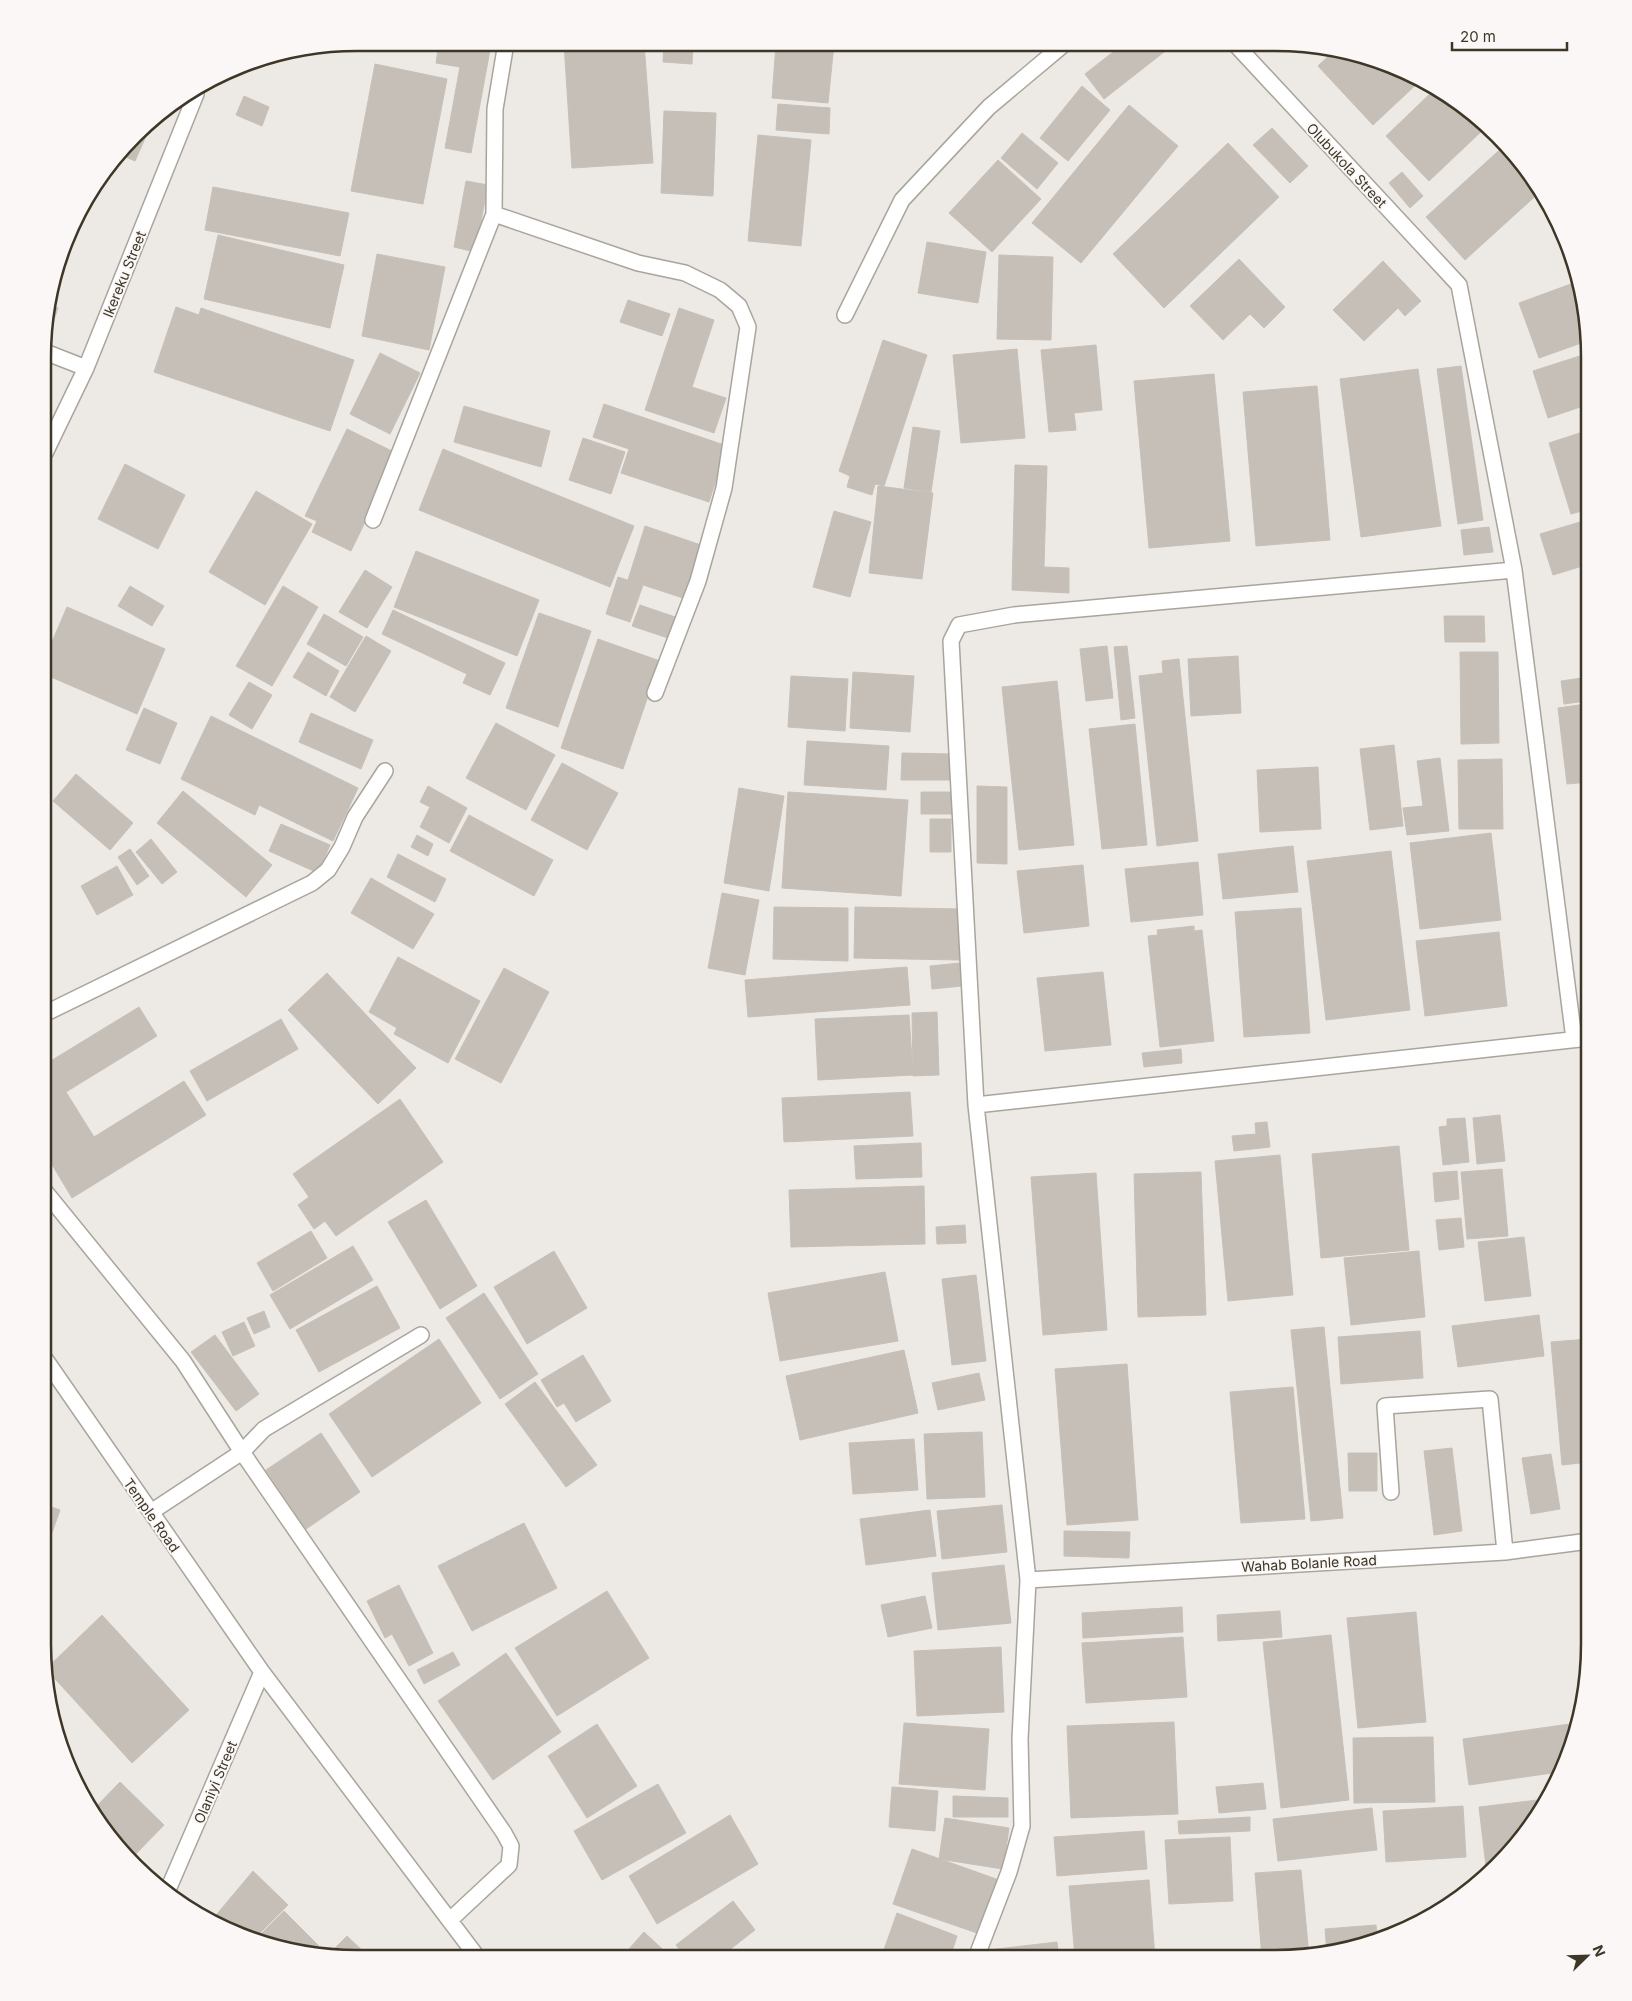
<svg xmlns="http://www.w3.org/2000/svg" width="1632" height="2001" font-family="Inter,sans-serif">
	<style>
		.building { fill: #c5bfb7; stroke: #c6c0b8 }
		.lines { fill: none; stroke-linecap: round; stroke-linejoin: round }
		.minor-casing { stroke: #aaa59c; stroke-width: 18 }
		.minor { stroke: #fff; stroke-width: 15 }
		.labels { text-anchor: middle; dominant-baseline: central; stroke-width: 4; stroke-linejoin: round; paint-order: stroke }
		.street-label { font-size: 14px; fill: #3e3626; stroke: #faf7f6 }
		.rim { fill: none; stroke: #3e3626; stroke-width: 2.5 }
	</style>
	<rect width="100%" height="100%" fill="#ede9e5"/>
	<!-- building -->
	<path class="building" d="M439,43H449L490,50L471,153L445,148L460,67L436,63Z
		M564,43H644L653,163L572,168Z
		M664,43H693L692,64L663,62Z
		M776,44H834L828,103L772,98Z
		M1122,45H1173L1104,99L1085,74Z
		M1335,50L1395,66L1421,80L1373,125L1318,66Z
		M375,64L447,79L423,204L351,191Z
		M1082,86L1110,110L1068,161L1040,138Z
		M1436,88L1450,96L1486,127L1429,181L1386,136Z
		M244,96L269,107L262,126L236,115Z
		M778,104L830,108L829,134L776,130Z
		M1129,105L1178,146L1081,263L1032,223Z
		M664,111L716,113L713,196L661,193Z
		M154,118L135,161L121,155L150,120Z
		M1272,128L1308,166L1290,183L1253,145Z
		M1022,133L1058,163L1037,189L1001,158Z
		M758,135L811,140L801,246L748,241Z
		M1228,143L1279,197L1164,308L1113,254Z
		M1506,144L1511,149L1541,191L1465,260L1426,217Z
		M998,160L1041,199L992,252L949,213Z
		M1402,172L1423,196L1410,208L1389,183Z
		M466,181L488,185L475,252L454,247Z
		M213,187L349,213L340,256L205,230Z
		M218,235L344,265L330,328L204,299Z
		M927,242L986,252L978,303L918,293Z
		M377,254L445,267L429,350L362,336Z
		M999,255L1053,257L1051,340L997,339Z
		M1239,259L1285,307L1264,328L1250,314L1223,340L1190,306Z
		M1383,261L1421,301L1405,316L1398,308L1364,341L1333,310Z
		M1579,281L1587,341L1539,358L1519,303Z
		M628,300L670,314L662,336L620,322Z
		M49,305L58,308L47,340L45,339V316Z
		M176,307L199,315L201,308L354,360L330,431L154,372Z
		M679,308L714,320L692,387L726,398L714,433L645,410Z
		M883,340L927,355L884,486L875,484L872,495L847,487L850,476L839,471Z
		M1096,345L1102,410L1074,413L1076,430L1049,432L1041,350Z
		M1017,349L1025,438L961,443L953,355Z
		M380,353L420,373L390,434L350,414Z
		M1589,353V404L1548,418L1533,371Z
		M1461,366L1483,520L1458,524L1437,369Z
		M1418,369L1441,526L1361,537L1340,379Z
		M1214,374L1230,541L1149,548L1134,381Z
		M1317,386L1330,540L1256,546L1243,392Z
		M604,404L727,446L709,502L621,473L629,449L593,437Z
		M464,406L550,431L541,467L454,442Z
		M913,427L940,431L931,492L904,488Z
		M347,429L398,454L351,551L312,532L317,521L305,516Z
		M1589,430V509L1571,514L1549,443Z
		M583,438L625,452L611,494L569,480Z
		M443,449L634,526L610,587L419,510Z
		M125,464L185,495L158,549L98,519Z
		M1015,465L1047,466L1044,567L1069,568V593L1012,590Z
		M878,486L933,493L922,579L869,573Z
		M256,491L312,524L265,605L209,572Z
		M834,511L871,522L850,597L813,587Z
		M1580,522L1589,552V564L1553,575L1540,534Z
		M645,526L704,546L686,599L628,580Z
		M1489,527L1493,552L1464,555L1461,530Z
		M416,551L539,600L517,656L394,607Z
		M365,570L392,587L367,628L339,612Z
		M618,577L643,585L630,622L606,614Z
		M130,586L164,606L152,626L118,606Z
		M283,586L318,607L272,686L236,666Z
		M640,605L681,619L674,640L632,626Z
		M67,607L165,649L137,714L44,674L45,658Z
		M393,610L505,663L490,695L463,683L467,674L382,634Z
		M539,613L591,631L558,727L506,708Z
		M324,614L363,637L346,666L307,644Z
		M1444,616H1484L1485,642H1445Z
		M366,636L391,651L355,712L330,697Z
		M598,639L660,661L623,769L561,748Z
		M1107,646L1113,698L1086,701L1080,649Z
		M1127,646L1135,718L1121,720L1114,647Z
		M308,652L339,671L326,696L293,677Z
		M1460,652H1498L1499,743L1461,744Z
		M1238,656L1241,713L1191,716L1188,659Z
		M1179,659L1198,841L1157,846L1139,676L1163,673L1162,661Z
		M853,672L914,676L910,732L850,728Z
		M791,676L848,679L845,731L788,727Z
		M1582,678L1586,701L1564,704L1561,681Z
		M1057,681L1074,845L1019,850L1002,687Z
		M249,682L272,695L252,729L229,715Z
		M1586,704L1589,731V782L1567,784L1558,708Z
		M144,708L177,723L160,764L126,750Z
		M311,713L373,740L361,769L299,742Z
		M211,716L358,788L333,841L259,805L255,815L181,779Z
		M496,723L555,755L526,810L466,778Z
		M1135,724L1147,845L1102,849L1089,729Z
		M807,741L889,746L886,790L804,785Z
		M1394,745L1403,826L1370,830L1360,749Z
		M902,753L951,754V780H901Z
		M1440,758L1449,831L1407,835L1403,808L1423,806L1417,761Z
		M1502,759L1503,829H1459L1458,760Z
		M562,763L618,793L587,850L531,820Z
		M1318,767L1321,829L1260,832L1257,770Z
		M76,774L133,823L110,850L53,801Z
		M428,786L467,808L449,843L420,827L430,807L420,802Z
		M977,786L1007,787V864L977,863Z
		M739,788L784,796L769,891L724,883Z
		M183,791L272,865L246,897L157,823Z
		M788,792L908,800L901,896L782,888Z
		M921,792H956V814H921Z
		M469,815L553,860L534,896L450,851Z
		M930,819H951V852H930Z
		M281,824L330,845L318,873L269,851Z
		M1491,833L1501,920L1420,929L1410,843Z
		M417,835L433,844L428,856L411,847Z
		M151,839L177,872L162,884L136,852Z
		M1293,846L1298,892L1223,899L1218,854Z
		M130,849L149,876L137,885L118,857Z
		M1391,851L1410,1010L1326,1020L1307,861Z
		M398,854L446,879L435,902L387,877Z
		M1198,862L1203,915L1131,922L1125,869Z
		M1083,865L1089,926L1024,933L1017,871Z
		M117,866L133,895L97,915L81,886Z
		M371,878L434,914L413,949L351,913Z
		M722,893L759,900L745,975L708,968Z
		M774,907L848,908V961L773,959Z
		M855,907L960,909L959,960L854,958Z
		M1301,908L1310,1033L1244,1037L1235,912Z
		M1194,926V931L1202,930L1214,1041L1160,1047L1148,936L1158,935L1157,930Z
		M1499,932L1507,1006L1425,1016L1416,941Z
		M398,957L480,1001L448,1063L394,1034L397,1028L369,1012Z
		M960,963L962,986L932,989L930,966Z
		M907,967L910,1005L748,1017L745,980Z
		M504,968L549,992L501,1083L455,1059Z
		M1103,972L1111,1045L1045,1051L1037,978Z
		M327,973L416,1068L378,1104L288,1010Z
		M139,1007L157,1036L66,1092L94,1137L184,1081L206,1115L72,1198L44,1151V1065Z
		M937,1012L939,1075L913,1076L912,1013Z
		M909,1015L913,1075L818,1080L815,1019Z
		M281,1019L298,1049L207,1101L190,1071Z
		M1181,1049L1182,1063L1144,1067L1142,1053Z
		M910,1092L913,1136L784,1142L782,1098Z
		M400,1099L443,1162L336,1236L325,1221L314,1229L298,1205L309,1197L293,1174Z
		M1500,1115L1505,1161L1477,1164L1473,1118Z
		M1465,1118L1469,1162L1443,1165L1439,1127L1447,1126V1119Z
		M1267,1122L1270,1147L1234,1151L1232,1136L1256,1134L1255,1123Z
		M921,1143L922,1177L856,1179L854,1146Z
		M1399,1146L1409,1250L1321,1258L1312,1154Z
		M1280,1155L1293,1295L1228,1301L1215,1161Z
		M1502,1169L1508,1236L1467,1239L1461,1172Z
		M1457,1171L1459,1199L1435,1202L1433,1173Z
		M1201,1172L1206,1315L1138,1317L1134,1174Z
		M1096,1173L1107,1330L1043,1335L1031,1177Z
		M924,1186L925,1244L791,1247L789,1190Z
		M426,1200L477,1286L440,1309L388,1222Z
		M1461,1218L1464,1247L1439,1250L1436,1220Z
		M965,1225L966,1243L937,1244L936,1227Z
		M311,1231L327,1258L273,1291L257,1263Z
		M1524,1237L1531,1296L1485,1301L1478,1242Z
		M353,1246L373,1280L290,1329L270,1295Z
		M554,1251L587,1308L527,1344L494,1287Z
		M1419,1251L1425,1317L1351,1325L1344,1258Z
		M885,1272L898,1341L780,1361L768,1293Z
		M976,1275L986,1361L952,1365L942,1279Z
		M377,1286L400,1328L319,1372L296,1330Z
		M484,1293L538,1374L500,1399L446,1318Z
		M264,1311L270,1327L254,1334L247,1318Z
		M1539,1315L1544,1356L1458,1367L1452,1326Z
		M244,1322L255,1346L233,1356L222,1332Z
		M1324,1327L1343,1518L1311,1521L1291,1330Z
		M1420,1331L1423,1378L1341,1384L1338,1337Z
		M215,1335L259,1394L236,1411L191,1352Z
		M439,1339L481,1403L372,1477L329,1414Z
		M1589,1339V1462L1562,1465L1551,1342Z
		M904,1350L918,1413L800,1440L786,1376Z
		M583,1355L611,1401L576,1422L564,1403L557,1407L541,1380Z
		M1127,1364L1138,1520L1067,1525L1055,1369Z
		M979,1373L985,1400L938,1410L932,1383Z
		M535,1382L597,1465L566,1487L505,1404Z
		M1293,1387L1305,1519L1241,1523L1230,1392Z
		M982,1432L985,1497L927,1499L924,1434Z
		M321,1433L360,1492L306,1529L266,1470Z
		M914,1439L918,1490L853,1494L849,1443Z
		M1452,1448L1462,1531L1434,1535L1424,1451Z
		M1348,1453H1377V1491H1349Z
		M1551,1454L1560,1509L1531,1514L1522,1458Z
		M43,1504L60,1510L43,1558Z
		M1002,1505L1007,1552L942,1559L937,1511Z
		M930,1510L936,1556L866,1565L860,1519Z
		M524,1523L557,1588L472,1631L438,1566Z
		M1064,1531L1130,1532L1129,1558L1064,1556Z
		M1004,1565L1011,1623L938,1630L932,1573Z
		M399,1585L433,1653L409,1666L392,1634L385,1638L367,1601Z
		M607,1591L649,1658L557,1716L515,1648Z
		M925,1596L932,1628L888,1637L881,1605Z
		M1182,1607L1183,1632L1083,1638L1082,1613Z
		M1280,1611L1282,1637L1218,1641L1217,1615Z
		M1416,1612L1426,1722L1358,1728L1347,1618Z
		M102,1615L189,1710L132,1763L46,1669Z
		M1331,1635L1349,1800L1281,1808L1263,1642Z
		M1183,1637L1187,1697L1086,1703L1082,1643Z
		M1001,1647L1004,1712L917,1716L914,1651Z
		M453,1652L460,1665L424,1684L417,1670Z
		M506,1653L561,1732L493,1780L438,1701Z
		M1174,1722L1178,1814L1071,1818L1067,1726Z
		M904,1723L989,1729L985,1790L899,1784Z
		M1577,1723L1573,1745L1559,1772L1469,1785L1463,1739Z
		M597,1724L637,1786L587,1818L548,1756Z
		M1433,1737L1435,1802L1354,1803L1353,1738Z
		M120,1782L164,1825L130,1860L121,1852L92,1811Z
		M1263,1783L1266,1809L1219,1813L1216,1787Z
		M658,1784L686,1833L602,1880L574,1831Z
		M892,1787L938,1791L935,1831L889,1827Z
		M953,1796L1008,1798V1817H953Z
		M1546,1799L1537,1818L1487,1875L1479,1807Z
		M1463,1806L1466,1857L1386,1862L1383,1811Z
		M1372,1808L1377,1850L1278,1861L1273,1819Z
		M730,1815L758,1864L657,1924L629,1876Z
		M1250,1817V1831L1179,1834L1178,1821Z
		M945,1818L1009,1828L1003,1869L939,1859Z
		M1144,1831L1147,1869L1057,1876L1054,1837Z
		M1230,1837L1233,1901L1169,1904L1165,1840Z
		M912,1849L999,1880L980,1934L893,1904Z
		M1301,1870L1309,1956L1295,1958H1262L1255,1873Z
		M253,1871L288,1905L253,1940L212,1920Z
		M1149,1880L1155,1958H1075L1069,1886Z
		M733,1901L755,1930L719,1958H686L676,1945Z
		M284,1911L319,1946L312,1953L254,1941Z
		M897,1913L957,1936L950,1958H881Z
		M1376,1925L1377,1939L1357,1948L1327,1953L1325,1929Z
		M644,1932L672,1958H621Z
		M347,1936L370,1958H336L327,1956Z
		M1057,1942L1059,1958H989L988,1950Z"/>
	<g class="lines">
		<defs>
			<path id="minor" d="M1236,45L1459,285L1514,570L1574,1039
				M494,214L638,263L685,273L720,290L739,306L748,327L724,488L698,581L655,693
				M845,315L902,200L989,107L1063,45
				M45,352L86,368
				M45,453L86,368L196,94
				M373,520L494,214L495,109L506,43
				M44,1014L312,883L328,870L342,847L355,817L385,771
				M976,1105L1589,1038
				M43,1189L183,1361L242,1452L504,1833L511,1846L509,1865L450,1920
				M43,1356L262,1672L478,1958
				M1391,1492L1385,1406L1490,1399L1505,1552
				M151,1512L242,1452L264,1429L421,1335
				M1028,1580L1505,1552L1589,1541
				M167,1892L262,1672
				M976,1958L1009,1872L1022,1826L1020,1739L1028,1580L976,1105L951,641L959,625L1014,615L1514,570"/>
		</defs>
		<!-- minor casing -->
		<use href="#minor" class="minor-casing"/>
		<!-- minor -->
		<use href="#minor" class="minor"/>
	</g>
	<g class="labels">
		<!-- street labels -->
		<g class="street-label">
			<text transform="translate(1347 165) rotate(47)">Olubukola Street</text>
			<text transform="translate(124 274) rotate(-68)">Ikereku Street</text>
			<text transform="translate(152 1515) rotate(55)">Temple Road</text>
			<text transform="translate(1309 1563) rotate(-3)">Wahab Bolanle Road</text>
			<text transform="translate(215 1782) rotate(-67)">Olaniyi Street</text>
		</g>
	</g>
	<!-- crop -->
	<path d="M0 0H1632V2001H0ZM357 51H1275A306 306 0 0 1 1581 357V1644A306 306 0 0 1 1275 1950H357A306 306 0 0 1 51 1644V357A306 306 0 0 1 357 51Z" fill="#faf7f6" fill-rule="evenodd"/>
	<path class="rim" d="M357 51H1275A306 306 0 0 1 1581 357V1644A306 306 0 0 1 1275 1950H357A306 306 0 0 1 51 1644V357A306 306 0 0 1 357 51Z"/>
	<!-- north arrow -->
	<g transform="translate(1587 1956) rotate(67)" stroke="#faf7f6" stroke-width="4" paint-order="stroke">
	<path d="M0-4L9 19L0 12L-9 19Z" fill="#3e3626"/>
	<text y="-8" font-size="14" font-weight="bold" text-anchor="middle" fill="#3e3626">N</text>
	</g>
	<!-- scale -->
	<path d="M1452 42v8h115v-8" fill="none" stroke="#3e3626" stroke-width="2.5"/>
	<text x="1460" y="42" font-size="15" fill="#3e3626" stroke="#faf7f6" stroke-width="4" paint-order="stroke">20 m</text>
</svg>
